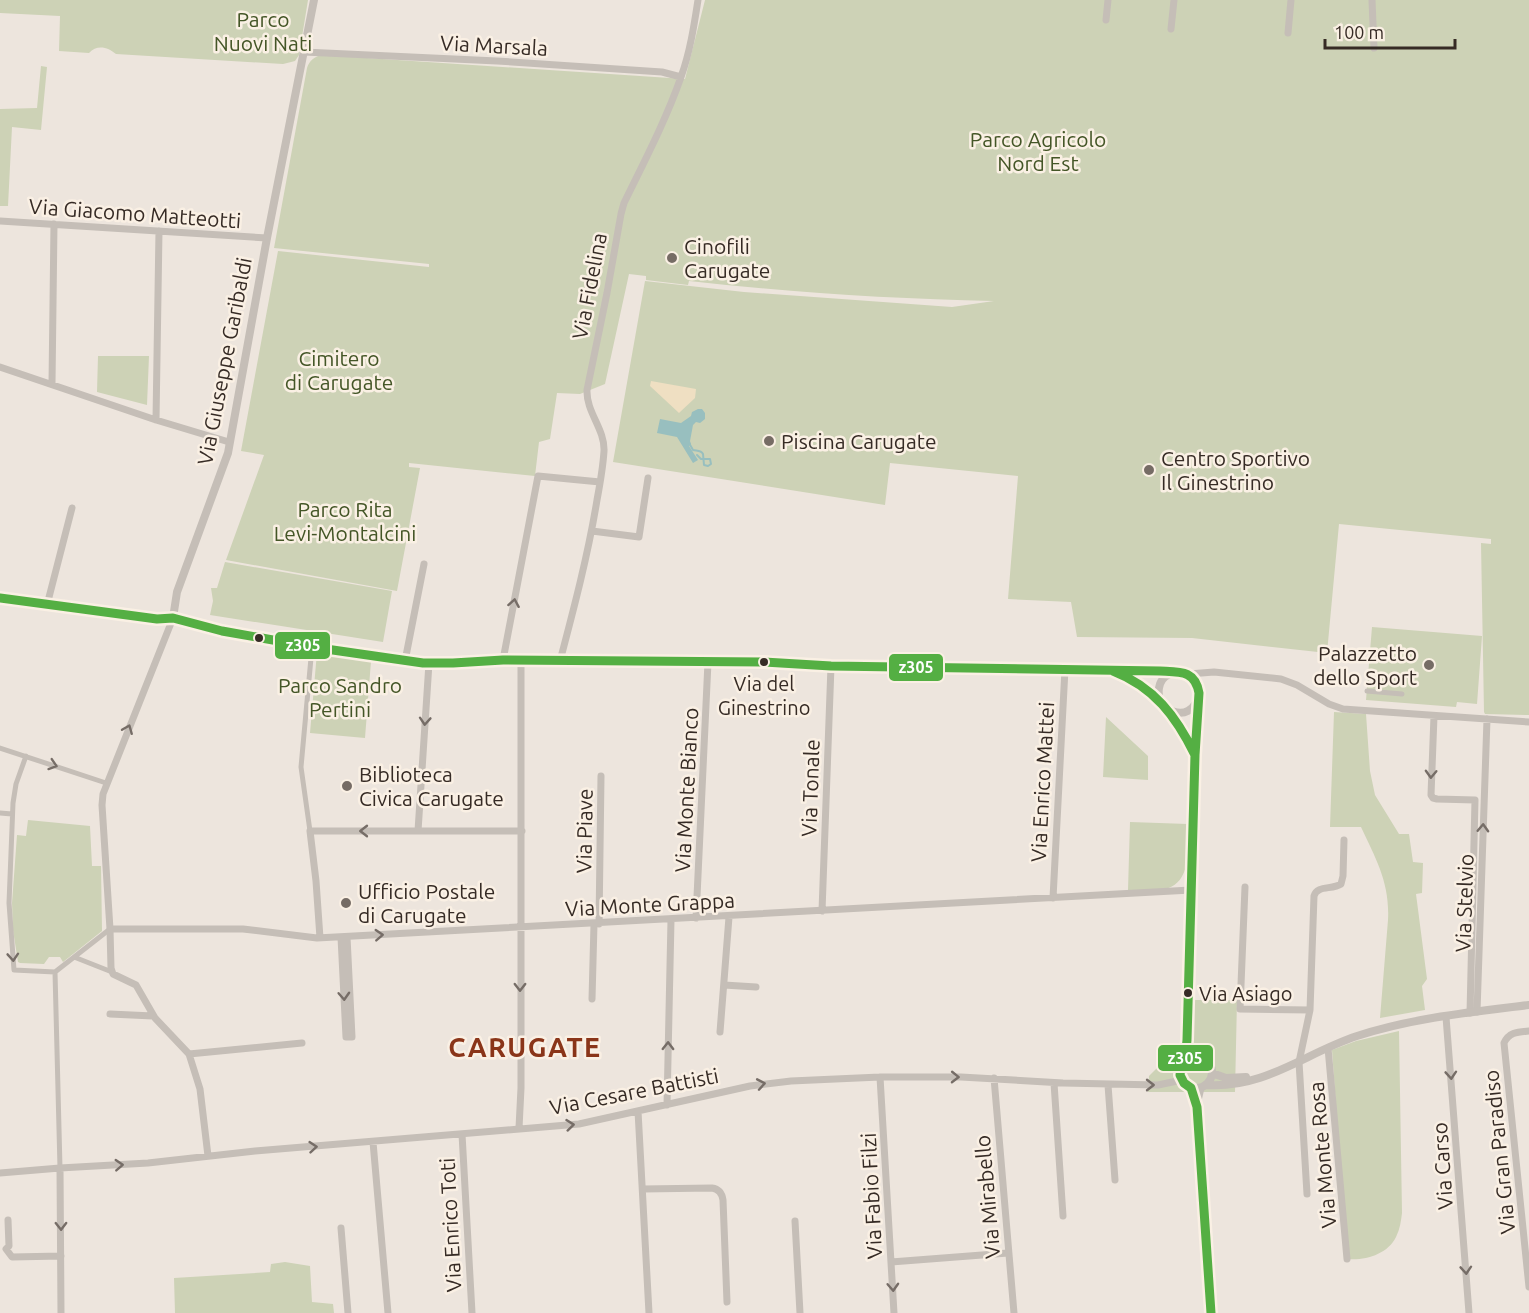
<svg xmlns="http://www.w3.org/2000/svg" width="1529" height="1313" font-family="Ubuntu,sans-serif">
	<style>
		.green { fill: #cdd2b6 }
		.sand { fill: #efdfc2 }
		.water { fill: #98bfbf }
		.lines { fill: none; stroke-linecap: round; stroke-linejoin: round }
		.stream { stroke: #98bfbf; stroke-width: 2 }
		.pedestrian { stroke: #c5beb7; stroke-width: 5 }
		.minor { stroke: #c5beb7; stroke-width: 7 }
		.tertiary { stroke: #c5beb7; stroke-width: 8 }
		.bus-1-casing { stroke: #faf0e4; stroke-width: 14 }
		.bus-1 { stroke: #54af43; stroke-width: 9 }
		.oneway { stroke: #766d67 }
		.poi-dot { fill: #766c65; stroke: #faf0e4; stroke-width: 2 }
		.bus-dot { fill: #362b25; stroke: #faf0e4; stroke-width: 2 }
		.labels { text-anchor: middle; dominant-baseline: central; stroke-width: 5; stroke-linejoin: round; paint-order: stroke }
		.bus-label { font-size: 20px; fill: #362b25; stroke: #faf0e4 }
		.park-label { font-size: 21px; fill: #445627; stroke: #faf0e4 }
		.street-label { font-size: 21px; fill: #362b25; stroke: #faf0e4 }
		.poi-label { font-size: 21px; fill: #362b25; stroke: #faf0e4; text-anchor: start }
		.district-label { font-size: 27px; font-weight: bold; letter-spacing: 1.5px; fill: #8a3519; stroke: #faf0e4 }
		.line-badge { stroke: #faf0e4; stroke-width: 2 }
		.badge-label { font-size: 16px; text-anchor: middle; font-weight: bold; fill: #fff }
	</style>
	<rect width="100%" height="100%" fill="#ede5dd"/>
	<!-- green -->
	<path class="green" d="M0,0H308L299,55L295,61L283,64L116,54C108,47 97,44 89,53L59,51L60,16L0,13Z
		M705,0H1529V715L1485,714L1484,712L1481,543L1491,544V539L1339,524L1327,653L1192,638L1077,637L1071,602L1008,599L1018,476L890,463L885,505L613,462L645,281L744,292L952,307L994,301C892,299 790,292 689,281L688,285L646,280V276L629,274L605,384L580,394L557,393L550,439L539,442L535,476L409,463V467L420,468L397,591L226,560L264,455L241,451L278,251L429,267V264L274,248L307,68C309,61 315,56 322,55L685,79Z
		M41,66L47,67L41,130L12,127L8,206H0V109L37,108Z
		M98,356H149L147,405L97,392Z
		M225,562L392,591L383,642L210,615L213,601L211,588H217Z
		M1372,627L1482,636L1477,704L1457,702L1456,707L1366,700Z
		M317,652L371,661L365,738L310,733Z
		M1334,712L1366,714L1370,771L1375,795L1399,834H1409L1413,862L1423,863L1422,893L1416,894L1427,979L1422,986L1425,1010L1380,1018L1388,920C1390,883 1376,859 1361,827H1330Z
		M1106,717L1148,756V780L1103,777Z
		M28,820L90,826L92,866H101L102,931L63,962L60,957H49L44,964L20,963L18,962L13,930L12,903L17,835L26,836Z
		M1130,822L1188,824C1188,844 1193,883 1165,889C1154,891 1140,890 1128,890Z
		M1188,1000H1237L1235,1092H1201L1197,1107L1192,1092H1148L1149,1076L1179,1046L1187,1034Z
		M1399,1031L1402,1213C1401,1221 1400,1229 1396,1237C1388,1254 1365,1261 1347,1259L1332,1050L1356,1041Z
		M285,1262L310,1266L312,1302L333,1304L334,1313H175L174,1278L270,1272L271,1264Z"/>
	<!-- sand -->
	<path class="sand" d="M651,381L696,389L695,398L679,413L650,386Z"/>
	<!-- water -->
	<path class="water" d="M698,409H702L705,413V419L700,423L696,422L693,425L690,441L691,444L689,446L698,460L693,463L677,437L657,433L660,419L681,423L691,416L692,412Z"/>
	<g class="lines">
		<!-- stream -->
		<path class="stream" d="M689,443L693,450C697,451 701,450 703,454L704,465L708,466L711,464L710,459H701L697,455"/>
		<!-- pedestrian -->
		<path class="pedestrian" d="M1367,691L1402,694
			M0,748L106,783
			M26,756L16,784L13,803L9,903L14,970L55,972
			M0,813L12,814
			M310,831L301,767L312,647
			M74,957L112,972
			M55,972L60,1168
			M55,972L110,929"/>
		<!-- minor -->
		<path class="minor" d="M1372,0L1374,48
			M1106,20L1108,0
			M1171,29L1174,0
			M1288,33L1291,0
			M304,52L497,61L662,72L681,77
			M0,221L267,238
			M0,367L156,420L229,442
			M52,384L54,224
			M156,420L159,231
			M592,531L639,537L648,478
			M47,605L72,508
			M173,618L103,794L102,805L110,929L111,968L113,974L136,985L155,1018L189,1054L200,1089L208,1156
			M503,660L538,476L600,482
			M405,661L424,564
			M560,661C574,608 588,555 597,500C600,484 603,467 604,451C605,429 586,412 587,390L607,293L621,214L624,203C644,162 666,120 681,77C690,52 694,26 698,0
			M1189,674L1214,672L1281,679L1297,685L1329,704L1343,709L1529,722
			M1434,716L1431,795L1433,798L1437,799L1475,800L1470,1013
			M418,831L429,663
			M1245,887L1240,1009L1310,1010
			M1053,898L1065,669
			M822,911L831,666
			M696,918L708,662
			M599,924L601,776
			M110,929H243L317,938L1191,890
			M341,937L346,1037H352L347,937
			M320,938L316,881L310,831H522
			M724,985L756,987
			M592,999L594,924
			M1477,1012L1487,719
			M110,1014L153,1016
			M1446,1017L1469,1313
			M1529,1031C1518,1032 1509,1032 1504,1043L1529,1287
			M720,1032L729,917
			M1328,1048L1347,1259
			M189,1054L302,1043
			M880,1077L894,1313
			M994,1078L1014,1313
			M1054,1083L1063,1216
			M1108,1085L1115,1180
			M1191,1088L1197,1107L1211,1313
			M667,1105L671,920
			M1197,1105L1201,1088
			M638,1111L649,1313
			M519,1128L521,1088V661
			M462,1134L472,1313
			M373,1142L388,1313
			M60,1168L61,1313
			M0,1173L60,1168L148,1163L255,1151L579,1124L750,1086L791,1081L880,1077H961L1063,1083L1158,1085L1182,1080
			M643,1189L712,1188C719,1189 722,1193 723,1200L727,1302
			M1307,1194L1299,1062L1310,1010L1314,896C1317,885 1332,890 1341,884L1343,876L1344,840
			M8,1220L9,1246L6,1249L12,1257L61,1256
			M795,1221L800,1313
			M341,1228L348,1313
			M891,1262L1008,1253"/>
		<!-- tertiary -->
		<path class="tertiary" d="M0,598L157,619L173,618L222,631L312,647L399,660L423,663H453L503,660L764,662L831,666L1181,672
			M173,618L177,592L228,453L267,238L314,0
			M1120,673L1135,680L1161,702
			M1166,708C1203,731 1212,663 1174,673C1168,674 1162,678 1160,684C1158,690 1158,696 1161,702C1164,708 1171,714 1175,720C1183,730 1189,741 1194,752
			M1180 1072a16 16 0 1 1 32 0a16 16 0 1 1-32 0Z
			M1185,1061L1195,755L1199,693
			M1212,1073L1226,1078L1246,1077
			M1206,1085C1265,1089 1305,1053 1357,1036C1412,1018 1472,1012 1529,1005"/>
		<defs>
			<path id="bus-1" d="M0,598L157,619L173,618L222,631L312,647L423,663H453L503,660L764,662L831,666L1160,671C1180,672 1195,670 1199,693L1195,755L1187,1040L1185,1061L1181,1067L1180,1075L1184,1083L1191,1088L1197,1107L1211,1313
				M1113,671C1154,687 1176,716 1195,755"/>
		</defs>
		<!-- bus-1 casing -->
		<use href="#bus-1" class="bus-1-casing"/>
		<!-- bus-1 -->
		<use href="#bus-1" class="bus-1"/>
	</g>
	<!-- one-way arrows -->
	<defs><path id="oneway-chevron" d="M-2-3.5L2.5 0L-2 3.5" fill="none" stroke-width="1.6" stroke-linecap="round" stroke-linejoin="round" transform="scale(1.5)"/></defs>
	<g class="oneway">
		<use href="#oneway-chevron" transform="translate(514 603) rotate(-80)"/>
		<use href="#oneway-chevron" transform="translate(425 721) rotate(94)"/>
		<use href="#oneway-chevron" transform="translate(128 729) rotate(-68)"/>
		<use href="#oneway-chevron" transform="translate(53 765) rotate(18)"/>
		<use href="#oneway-chevron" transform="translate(1431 774) rotate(92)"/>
		<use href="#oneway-chevron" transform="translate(1483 828) rotate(-88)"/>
		<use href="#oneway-chevron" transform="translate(364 831) rotate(-180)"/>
		<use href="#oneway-chevron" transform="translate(379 935) rotate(-3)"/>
		<use href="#oneway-chevron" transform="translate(13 957) rotate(86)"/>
		<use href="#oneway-chevron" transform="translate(520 987) rotate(90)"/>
		<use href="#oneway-chevron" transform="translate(344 996) rotate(87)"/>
		<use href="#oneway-chevron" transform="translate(668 1046) rotate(-89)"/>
		<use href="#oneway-chevron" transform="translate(1451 1075) rotate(86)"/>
		<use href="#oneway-chevron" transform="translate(955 1077) rotate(1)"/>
		<use href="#oneway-chevron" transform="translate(761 1084) rotate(-10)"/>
		<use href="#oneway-chevron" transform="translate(1150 1085)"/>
		<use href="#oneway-chevron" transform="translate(570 1125) rotate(-6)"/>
		<use href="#oneway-chevron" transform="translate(313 1147) rotate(-5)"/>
		<use href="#oneway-chevron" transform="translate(119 1165) rotate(-3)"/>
		<use href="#oneway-chevron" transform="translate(61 1226) rotate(89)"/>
		<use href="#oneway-chevron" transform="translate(1466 1270) rotate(86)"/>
		<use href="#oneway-chevron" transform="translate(893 1287) rotate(87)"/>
	</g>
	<!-- markers -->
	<g class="poi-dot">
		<circle cx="672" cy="258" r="6"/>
		<circle cx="769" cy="441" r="6"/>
		<circle cx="1149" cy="470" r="6"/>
		<circle cx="1429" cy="665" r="6"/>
		<circle cx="347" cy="786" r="6"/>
		<circle cx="346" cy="903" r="6"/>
	</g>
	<g class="bus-dot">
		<circle cx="259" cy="638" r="5"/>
		<circle cx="764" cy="662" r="5"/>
		<circle cx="1188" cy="993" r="5"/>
	</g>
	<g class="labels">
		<!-- bus labels -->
		<g class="bus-label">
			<text x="764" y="683">Via del<tspan x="764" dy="24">Ginestrino</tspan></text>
			<text x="1199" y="993" text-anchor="start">Via Asiago</text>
		</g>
		<!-- park labels -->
		<g class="park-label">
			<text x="263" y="19">Parco<tspan x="263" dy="24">Nuovi Nati</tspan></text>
			<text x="1038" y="139">Parco Agricolo<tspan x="1038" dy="24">Nord Est</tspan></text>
			<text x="339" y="358">Cimitero<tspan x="339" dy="24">di Carugate</tspan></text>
			<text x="345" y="509">Parco Rita<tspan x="345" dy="24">Levi-Montalcini</tspan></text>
			<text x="340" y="685">Parco Sandro<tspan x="340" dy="24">Pertini</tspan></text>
		</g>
		<!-- street labels -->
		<g class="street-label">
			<text transform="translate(494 45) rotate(3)">Via Marsala</text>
			<text transform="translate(135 213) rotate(4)">Via Giacomo Matteotti</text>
			<text transform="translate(589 286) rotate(-79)">Via Fidelina</text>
			<text transform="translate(224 361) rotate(-79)">Via Giuseppe Garibaldi</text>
			<text transform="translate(1042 782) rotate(-87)">Via Enrico Mattei</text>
			<text transform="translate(810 788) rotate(-88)">Via Tonale</text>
			<text transform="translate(686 790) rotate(-87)">Via Monte Bianco</text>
			<text transform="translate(584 831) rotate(-89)">Via Piave</text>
			<text transform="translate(1464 903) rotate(-88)">Via Stelvio</text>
			<text transform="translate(650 904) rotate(-3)">Via Monte Grappa</text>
			<text transform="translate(634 1091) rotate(-11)">Via Cesare Battisti</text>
			<text transform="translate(1499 1152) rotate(-96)">Via Gran Paradiso</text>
			<text transform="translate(1322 1155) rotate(-95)">Via Monte Rosa</text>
			<text transform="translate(1442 1166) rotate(-94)">Via Carso</text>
			<text transform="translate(871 1196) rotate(-93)">Via Fabio Filzi</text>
			<text transform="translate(987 1197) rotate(-95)">Via Mirabello</text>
			<text transform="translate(450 1225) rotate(-93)">Via Enrico Toti</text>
		</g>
		<!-- poi labels -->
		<g class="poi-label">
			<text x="684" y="246">Cinofili<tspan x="684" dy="24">Carugate</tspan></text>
			<text x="781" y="441">Piscina Carugate</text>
			<text x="1161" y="458">Centro Sportivo<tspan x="1161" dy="24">Il Ginestrino</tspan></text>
			<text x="1417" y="653" text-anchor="end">Palazzetto<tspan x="1417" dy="24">dello Sport</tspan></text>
			<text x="359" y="774">Biblioteca<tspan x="359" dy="24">Civica Carugate</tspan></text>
			<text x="358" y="891">Ufficio Postale<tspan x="358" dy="24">di Carugate</tspan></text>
		</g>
		<!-- district labels -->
		<g class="district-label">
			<text x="525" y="1047">CARUGATE</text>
		</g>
	</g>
	<g class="line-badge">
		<rect x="274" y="631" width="57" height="29" rx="6" fill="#54af43"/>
		<rect x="888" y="653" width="56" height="29" rx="6" fill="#54af43"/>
		<rect x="1157" y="1044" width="57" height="28" rx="6" fill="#54af43"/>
	</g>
	<g class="badge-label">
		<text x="303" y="651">z305</text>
		<text x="916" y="673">z305</text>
		<text x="1185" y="1064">z305</text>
	</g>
	<!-- scale -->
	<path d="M1325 39v9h130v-9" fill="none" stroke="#362b25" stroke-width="3"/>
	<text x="1334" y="39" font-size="18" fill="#362b25" stroke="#faf0e4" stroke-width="4.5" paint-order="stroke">100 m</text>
</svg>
